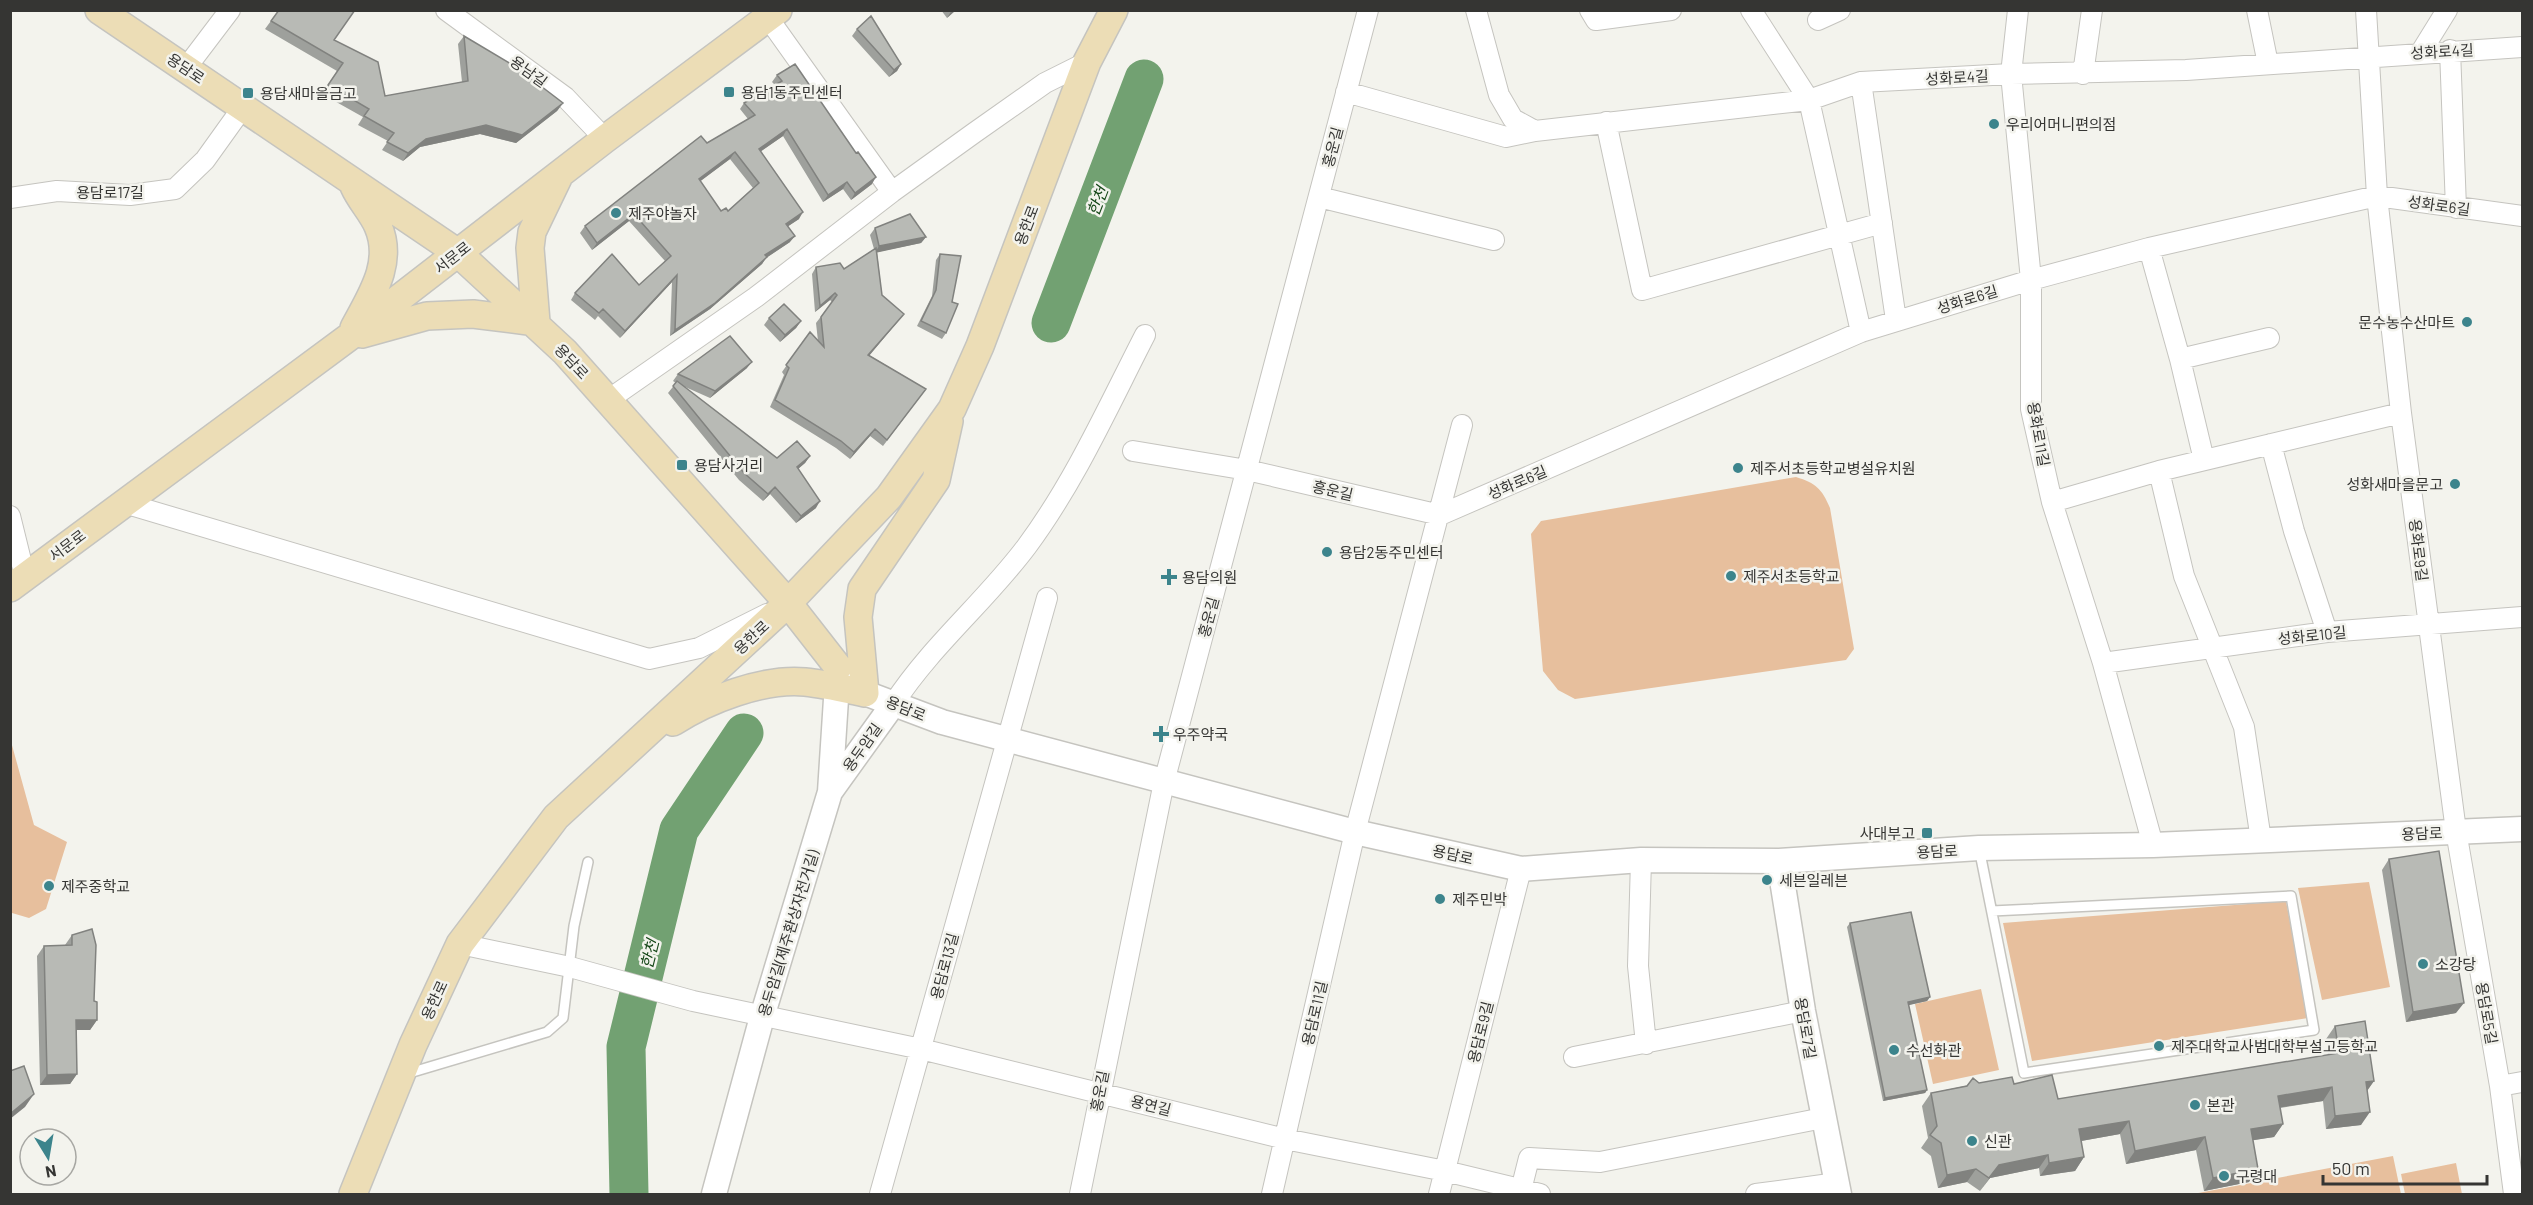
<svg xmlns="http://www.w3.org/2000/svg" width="2533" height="1205" font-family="Barlow,'Noto Sans KR',sans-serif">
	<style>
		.green { fill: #e7bf9d }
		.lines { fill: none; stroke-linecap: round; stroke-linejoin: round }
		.river { stroke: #72a172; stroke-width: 39 }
		.service-casing { stroke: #c5c4bf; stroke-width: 12 }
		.minor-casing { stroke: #c5c4bf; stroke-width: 22 }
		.tertiary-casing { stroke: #c5c4bf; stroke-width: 27 }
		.secondary-casing { stroke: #c5c4bf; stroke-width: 30 }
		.service { stroke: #fff; stroke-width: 9 }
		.minor { stroke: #fff; stroke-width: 20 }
		.tertiary { stroke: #fff; stroke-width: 24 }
		.secondary { stroke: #ecddb6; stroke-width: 27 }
		.wall { fill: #9ea09c; fill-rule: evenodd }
		.shaded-wall { fill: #81827f }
		.building { fill: #b8bab5; stroke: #81827f; stroke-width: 1.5; fill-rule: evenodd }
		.poi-dot { fill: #3c848c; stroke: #f3f3ed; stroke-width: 2 }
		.labels { text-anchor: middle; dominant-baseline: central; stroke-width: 5; stroke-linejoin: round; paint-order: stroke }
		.street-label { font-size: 15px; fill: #353533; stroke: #f3f3ed }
		.poi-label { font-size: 15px; fill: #353533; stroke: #f3f3ed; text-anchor: start }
		.water-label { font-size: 16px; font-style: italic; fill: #144617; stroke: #f3f3ed }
	</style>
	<rect width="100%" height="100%" fill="#f3f3ed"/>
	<!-- green -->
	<path class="green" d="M1796,477C1816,483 1822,489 1830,508L1854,649L1846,660L1575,699L1558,690L1543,671L1531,534L1541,521Z
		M10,738L34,825L67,842L46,909L29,918L12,913L11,917Z
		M2369,882L2390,987L2322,1000L2298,888Z
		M2286,901L2308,1018L2032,1061L2003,923Z
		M1981,989L1999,1070L1933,1084L1915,1004Z
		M2393,1156L2401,1194H2193Z
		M2456,1163L2462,1194H2405L2401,1174Z"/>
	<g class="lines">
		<!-- river -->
		<path class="river" d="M1051,323L1144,79
			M629,1194L626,1047L679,830L744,733"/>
		<defs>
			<path id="service" d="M1979,848L2024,1073L2314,1030L2291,896L1992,911
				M406,1074L547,1032L563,1018L574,926L588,862"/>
			<path id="minor" d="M446,10L565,97L605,139
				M1476,10L1499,95L1513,119L1535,131L1809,100L1861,82L2011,74L2186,70L2522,47
				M1590,10L1596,20L1671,10
				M1751,10L1809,100L1861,332
				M2018,10L2011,74L2031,280V409L2052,502L2103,663L2153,845
				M2257,10L2268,64
				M2366,10L2377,196L2401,413L2456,831L2500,1086L2514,1194
				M768,18L892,192
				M1818,20L1840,10
				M2450,50L2456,208
				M2421,52L2447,10
				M186,68L230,10
				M2083,74L2092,10
				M1861,82L1896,320
				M1346,92L1506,137L1535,131
				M1606,122L1642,290L1882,223
				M1319,197L1494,240
				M10,198L57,191L130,195L175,189L205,160L243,107
				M2149,248L2180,359L2204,460
				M2180,359L2269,338
				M608,400L756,297L892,192L974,133L1045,83L1087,62
				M2271,444L2294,531L2327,632
				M1133,451L1247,470L1440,515
				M2159,471L2184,576L2244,727L2261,840
				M2052,502L2159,471L2401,413
				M124,503L649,659L699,648L767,614
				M1440,515L1861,332L2031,280L2149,248L2377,196L2522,216
				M10,516L25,577
				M2103,663L2327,632L2522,617
				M894,703C932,645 986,601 1027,546C1075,481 1108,407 1145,335
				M1641,860L1638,966L1646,1044
				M460,944L570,967L693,1001L921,1049L1285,1139L1445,1171L1540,1194
				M1574,1057L1803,1011
				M2500,1086L2522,1082
				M1521,1190L1529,1158L1600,1162L1823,1118
				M880,1194L1047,598
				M1080,1194L1164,782L1368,10
				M1272,1194L1355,832L1462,425
				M1439,1194L1521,869
				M1756,1194L1837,1183"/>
			<path id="tertiary" d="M851,679L865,693L942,722L1355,832L1521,869L1641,860L1779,861L1979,848L2153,845L2522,829
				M830,792L894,703
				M1779,861L1803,1011L1839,1194
				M714,1194L762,1017L830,792L838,668"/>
			<path id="secondary" d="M99,10L458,253L565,352L788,603L838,667
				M354,186C360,200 372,212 378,226C394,263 371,296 354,328
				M362,334L427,316L473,314L536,322L530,248L532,232L558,178
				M10,588L349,337L605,139L778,10
				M673,722C707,700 763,678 805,682C825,684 846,689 865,693L858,617L862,589L936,480L949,421
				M353,1194L413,1045L460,944L556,817L788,603L889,497L952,409L980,346L1087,62L1114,10"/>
		</defs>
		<!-- service casing -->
		<use href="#service" class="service-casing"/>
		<!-- minor casing -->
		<use href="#minor" class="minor-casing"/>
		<!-- tertiary casing -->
		<use href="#tertiary" class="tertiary-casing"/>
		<!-- secondary casing -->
		<use href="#secondary" class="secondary-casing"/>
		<!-- service -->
		<use href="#service" class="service"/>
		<!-- minor -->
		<use href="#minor" class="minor"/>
		<!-- tertiary -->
		<use href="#tertiary" class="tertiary"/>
		<!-- secondary -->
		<use href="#secondary" class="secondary"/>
	</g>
	<!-- wall -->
	<path class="wall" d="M279,10L334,40L385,96L462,82L458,44L464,36L563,103L557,111L516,143L480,134L420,147L403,161L382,150L388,141L358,125L363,117L322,94L337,71L265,29Z
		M941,10H956L947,18Z
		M857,29L901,64L897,71L889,77L852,36Z
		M777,75L872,184L851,200L843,189L823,202L783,136L760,152L799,219L788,226L790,242L766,258L762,264L710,309L670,336L672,282L620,338L598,316L595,320L571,300L575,293L639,285L665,261L629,221L592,250L580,233L585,226L707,143L748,119L740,109L744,103L775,85L772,82ZM730,159L753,188L728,211H721L700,181Z
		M875,228L926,237L921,243L877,252L882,295L899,320L869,355L926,389L883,446L870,436L850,459L836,448L770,407L784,375L782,372L810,332L818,341L816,323L832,302L830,300L815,312L812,274L816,267L844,269L874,249L870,235Z
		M940,254L952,302L946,333L942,339L917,326L932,296L936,260Z
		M769,318L801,321L796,328L780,342L764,325Z
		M747,368L710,398L683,386L777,458L810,456L805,463L798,469L816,508L796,523L770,494L763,501L739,480L668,393L676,383L673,381L678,374Z
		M2389,859L2456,1013L2406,1022L2382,870Z
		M1850,923L1930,997L1927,1001L1908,1005L1927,1090L1925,1093L1883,1101L1847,927Z
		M72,935L94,1001L97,1020L90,1030H77V1074L70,1084L40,1085L37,956L44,946L65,945Z
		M2335,1026L2374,1081L2367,1090L2361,1125L2326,1129L2323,1101L2280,1108L2283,1124L2274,1137L2253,1140L2249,1182L2204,1191L2196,1150L2126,1164L2120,1134L2081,1141L2084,1157L2075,1171L2040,1176L2039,1168L1990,1178L1980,1191L1967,1182L1938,1188L1931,1156L1921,1148L1928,1138L1922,1106L1931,1093L1979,1083L2058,1099L2328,1055L2326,1039Z"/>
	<!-- shaded-wall -->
	<path class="shaded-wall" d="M952,10H956L947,18Z
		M901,64L897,71L889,77L894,70Z
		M563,103L557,111L516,143L480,134L420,147L403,161L408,153L426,139L486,125Z
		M787,129L783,136L754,156L759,149Z
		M735,152L730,159L694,186L699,179Z
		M876,177L872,184L851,200L855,193Z
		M847,182L843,189L823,202L828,195Z
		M803,212L799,219L781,231L786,224Z
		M634,214L629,221L592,250L597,243Z
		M795,236L790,242L766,258L762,264L710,309L670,336L675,330L765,255Z
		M926,237L921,243L875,253L879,246Z
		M677,275L672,282L620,338L625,331Z
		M835,293L830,300L815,312L820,306Z
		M904,314L864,362L868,355Z
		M801,321L796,328L780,342L785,335Z
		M752,362L747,368L710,398L715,391Z
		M875,429L870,436L850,459L854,452Z
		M810,456L805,463L792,474L797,467Z
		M775,487L770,494L763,501L768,494Z
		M820,501L816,508L796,523L801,516Z
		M1930,997L1927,1001L1905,1006L1908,1002Z
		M2464,1003L2456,1013L2406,1022L2413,1012Z
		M76,1020H97L90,1030H69Z
		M77,1074L70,1084L40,1085L47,1075Z
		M2374,1081L2365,1094L2366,1082Z
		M2332,1087L2323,1101L2269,1109L2278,1096Z
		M1927,1090L1925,1093L1883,1101L1885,1098Z
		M34,1094L25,1107L10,1119V1114Z
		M2370,1112L2361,1125L2326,1129L2335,1116Z
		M2129,1121L2120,1134L2070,1143L2079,1129Z
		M2283,1124L2274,1137L2242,1142L2251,1129Z
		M2205,1137L2196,1150L2126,1164L2135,1151Z
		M2048,1155L2039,1168L1990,1178L1980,1191L1999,1165Z
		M2084,1157L2075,1171L2040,1176L2049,1163Z
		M1976,1169L1967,1182L1938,1188L1947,1175Z
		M2258,1169L2249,1182L2204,1191L2213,1178Z"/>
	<!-- building -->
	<path class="building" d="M279,10H355L334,40L378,62L385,96L468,81L464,36L516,67L563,103L522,135L486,125L426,139L408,153L387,142L394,133L364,116L369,109L328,85L343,63L271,21Z
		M871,16L901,64L894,70L857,29Z
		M795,64L856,153L858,152L876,177L855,193L847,182L828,195L787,129L759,149L803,212L786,224L795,236L765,255L767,257L715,303L675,330L677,275L625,331L603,309L599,313L575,293L612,254L639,285L671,256L634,214L597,243L585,226L701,136L707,143L755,115L744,103L782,81L777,75ZM735,152L759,183L728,211L726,208L721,211L699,179Z
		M910,214L926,237L879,246L875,228Z
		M876,248L882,295L904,314L868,355L926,389L887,440L875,429L854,452L841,441L775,400L789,368L786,365L810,332L824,347L821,317L837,295L835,293L820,306L816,267L840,263L844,269Z
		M940,254L961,256L952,302L958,304L946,333L921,321L936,290Z
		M784,304L801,321L785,335L769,318Z
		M730,336L752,362L715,391L678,374Z
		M677,381L777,458L797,441L810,456L797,467L820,501L801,516L775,487L768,494L744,473L673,386Z
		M2439,851L2464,1003L2413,1012L2389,859Z
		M1911,912L1930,997L1908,1002L1927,1090L1885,1098L1850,923Z
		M92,929L96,945L94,1001L97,1002V1020H76L77,1074L47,1075L44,946L72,945V935Z
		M2365,1021L2374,1081L2366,1082L2370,1112L2335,1116L2332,1087L2278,1096L2283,1124L2251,1129L2258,1169L2213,1178L2205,1137L2135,1151L2129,1121L2079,1129L2084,1157L2049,1163L2048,1155L1999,1165L1989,1178L1976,1169L1947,1175L1941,1143L1930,1135L1937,1126L1931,1093L1967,1086L1973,1078L1979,1083L2012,1077L2014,1084L2052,1075L2058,1099L2339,1053L2335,1026Z
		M24,1066L34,1094L10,1114V1071Z"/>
	<!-- markers -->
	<g class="poi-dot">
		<rect x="723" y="86" width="12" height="12" rx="3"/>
		<rect x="242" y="87" width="12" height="12" rx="3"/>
		<circle cx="1994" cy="124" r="6"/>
		<circle cx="616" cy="213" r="6"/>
		<circle cx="2467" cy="322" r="6"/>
		<rect x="676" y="459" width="12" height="12" rx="3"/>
		<circle cx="1738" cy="468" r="6"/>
		<circle cx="2455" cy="484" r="6"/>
		<circle cx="1327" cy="552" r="6"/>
		<circle cx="1731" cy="576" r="6"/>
		<path d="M1166 568h6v6h6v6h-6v6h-6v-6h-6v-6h6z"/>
		<path d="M1158 725h6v6h6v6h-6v6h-6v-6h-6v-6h6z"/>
		<rect x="1921" y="827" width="12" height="12" rx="3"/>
		<circle cx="1767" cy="880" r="6"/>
		<circle cx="49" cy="886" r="6"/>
		<circle cx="1440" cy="899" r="6"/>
		<circle cx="2423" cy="964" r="6"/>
		<circle cx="2159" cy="1046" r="6"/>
		<circle cx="1894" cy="1050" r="6"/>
		<circle cx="2195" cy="1105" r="6"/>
		<circle cx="1972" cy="1141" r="6"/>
		<circle cx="2224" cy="1176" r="6"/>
	</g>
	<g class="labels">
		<!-- street labels -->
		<g class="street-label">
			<text transform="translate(2442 51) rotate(-3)">성화로4길</text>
			<text transform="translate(186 68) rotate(34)">용담로</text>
			<text transform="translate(529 71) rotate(36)">용남길</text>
			<text transform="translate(1957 77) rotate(-3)">성화로4길</text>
			<text transform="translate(1332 147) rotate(-75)">홍운길</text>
			<text x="110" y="192">용담로17길</text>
			<text transform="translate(2439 205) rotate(8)">성화로6길</text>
			<text transform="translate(1026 225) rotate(-69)">용한로</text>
			<text transform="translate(452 257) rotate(-38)">서문로</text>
			<text transform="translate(1967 299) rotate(-17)">성화로6길</text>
			<text transform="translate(572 361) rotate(47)">용담로</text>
			<text transform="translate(2039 434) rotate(80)">용화로11길</text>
			<text transform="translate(1517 482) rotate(-23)">성화로6길</text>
			<text transform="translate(1333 490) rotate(13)">흥운길</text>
			<text transform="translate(67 545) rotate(-37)">서문로</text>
			<text transform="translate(2419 550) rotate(83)">용화로9길</text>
			<text transform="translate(1208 617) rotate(-75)">홍운길</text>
			<text transform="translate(2312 635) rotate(-6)">성화로10길</text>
			<text transform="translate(751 637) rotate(-43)">용한로</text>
			<text transform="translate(906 708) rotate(22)">용담로</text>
			<text transform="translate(862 747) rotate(-55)">용두암길</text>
			<text transform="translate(2422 833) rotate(-2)">용담로</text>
			<text transform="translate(1937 851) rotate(-3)">용담로</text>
			<text transform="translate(1453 854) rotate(13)">용담로</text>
			<text transform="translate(788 933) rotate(-73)">용두암길(제주환상자전거길)</text>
			<text transform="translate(944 966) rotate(-75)">용담로13길</text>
			<text transform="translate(434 1000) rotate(-65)">용한로</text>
			<text transform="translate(1314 1013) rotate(-77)">용담로11길</text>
			<text transform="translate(2487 1013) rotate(80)">용담로5길</text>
			<text transform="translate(1806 1028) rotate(80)">용담로7길</text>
			<text transform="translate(1480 1032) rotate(-76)">용담로9길</text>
			<text transform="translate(1099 1091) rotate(-79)">홍운길</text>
			<text transform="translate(1151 1105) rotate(14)">용연길</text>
		</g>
		<!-- poi labels -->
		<g class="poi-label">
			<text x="741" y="92">용담1동주민센터</text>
			<text x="260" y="93">용담새마을금고</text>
			<text x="2006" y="124">우리어머니편의점</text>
			<text x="628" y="213">제주야놀자</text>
			<text x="2455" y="322" text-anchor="end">문수농수산마트</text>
			<text x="694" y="465">용담사거리</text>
			<text x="1750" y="468">제주서초등학교병설유치원</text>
			<text x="2443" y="484" text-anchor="end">성화새마을문고</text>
			<text x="1339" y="552">용담2동주민센터</text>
			<text x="1743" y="576">제주서초등학교</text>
			<text x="1182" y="577">용담의원</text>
			<text x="1173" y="734">우주약국</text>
			<text x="1915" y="833" text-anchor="end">사대부고</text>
			<text x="1779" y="880">세븐일레븐</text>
			<text x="61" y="886">제주중학교</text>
			<text x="1452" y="899">제주민박</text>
			<text x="2435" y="964">소강당</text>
			<text x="2171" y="1046">제주대학교사범대학부설고등학교</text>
			<text x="1906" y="1050">수선화관</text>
			<text x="2207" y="1105">본관</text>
			<text x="1984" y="1141">신관</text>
			<text x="2236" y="1176">구령대</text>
		</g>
		<!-- water labels -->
		<g class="water-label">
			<text transform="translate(1097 201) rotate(-69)">한천</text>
			<text transform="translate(649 954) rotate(-76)">한천</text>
		</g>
	</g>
	<!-- border -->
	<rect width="2533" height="1205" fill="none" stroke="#353533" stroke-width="24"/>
	<!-- north arrow -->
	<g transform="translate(48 1157) rotate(169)"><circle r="28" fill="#f3f3ed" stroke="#a7a7a3" stroke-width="1.5"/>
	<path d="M0-4.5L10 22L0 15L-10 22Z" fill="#3c848c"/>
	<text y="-9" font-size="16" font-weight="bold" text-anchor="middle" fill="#353533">N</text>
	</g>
	<!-- scale -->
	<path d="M2323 1175v9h164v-9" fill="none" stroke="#353533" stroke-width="3"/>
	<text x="2332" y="1175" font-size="18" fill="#353533" stroke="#f3f3ed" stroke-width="4.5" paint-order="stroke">50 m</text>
</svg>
